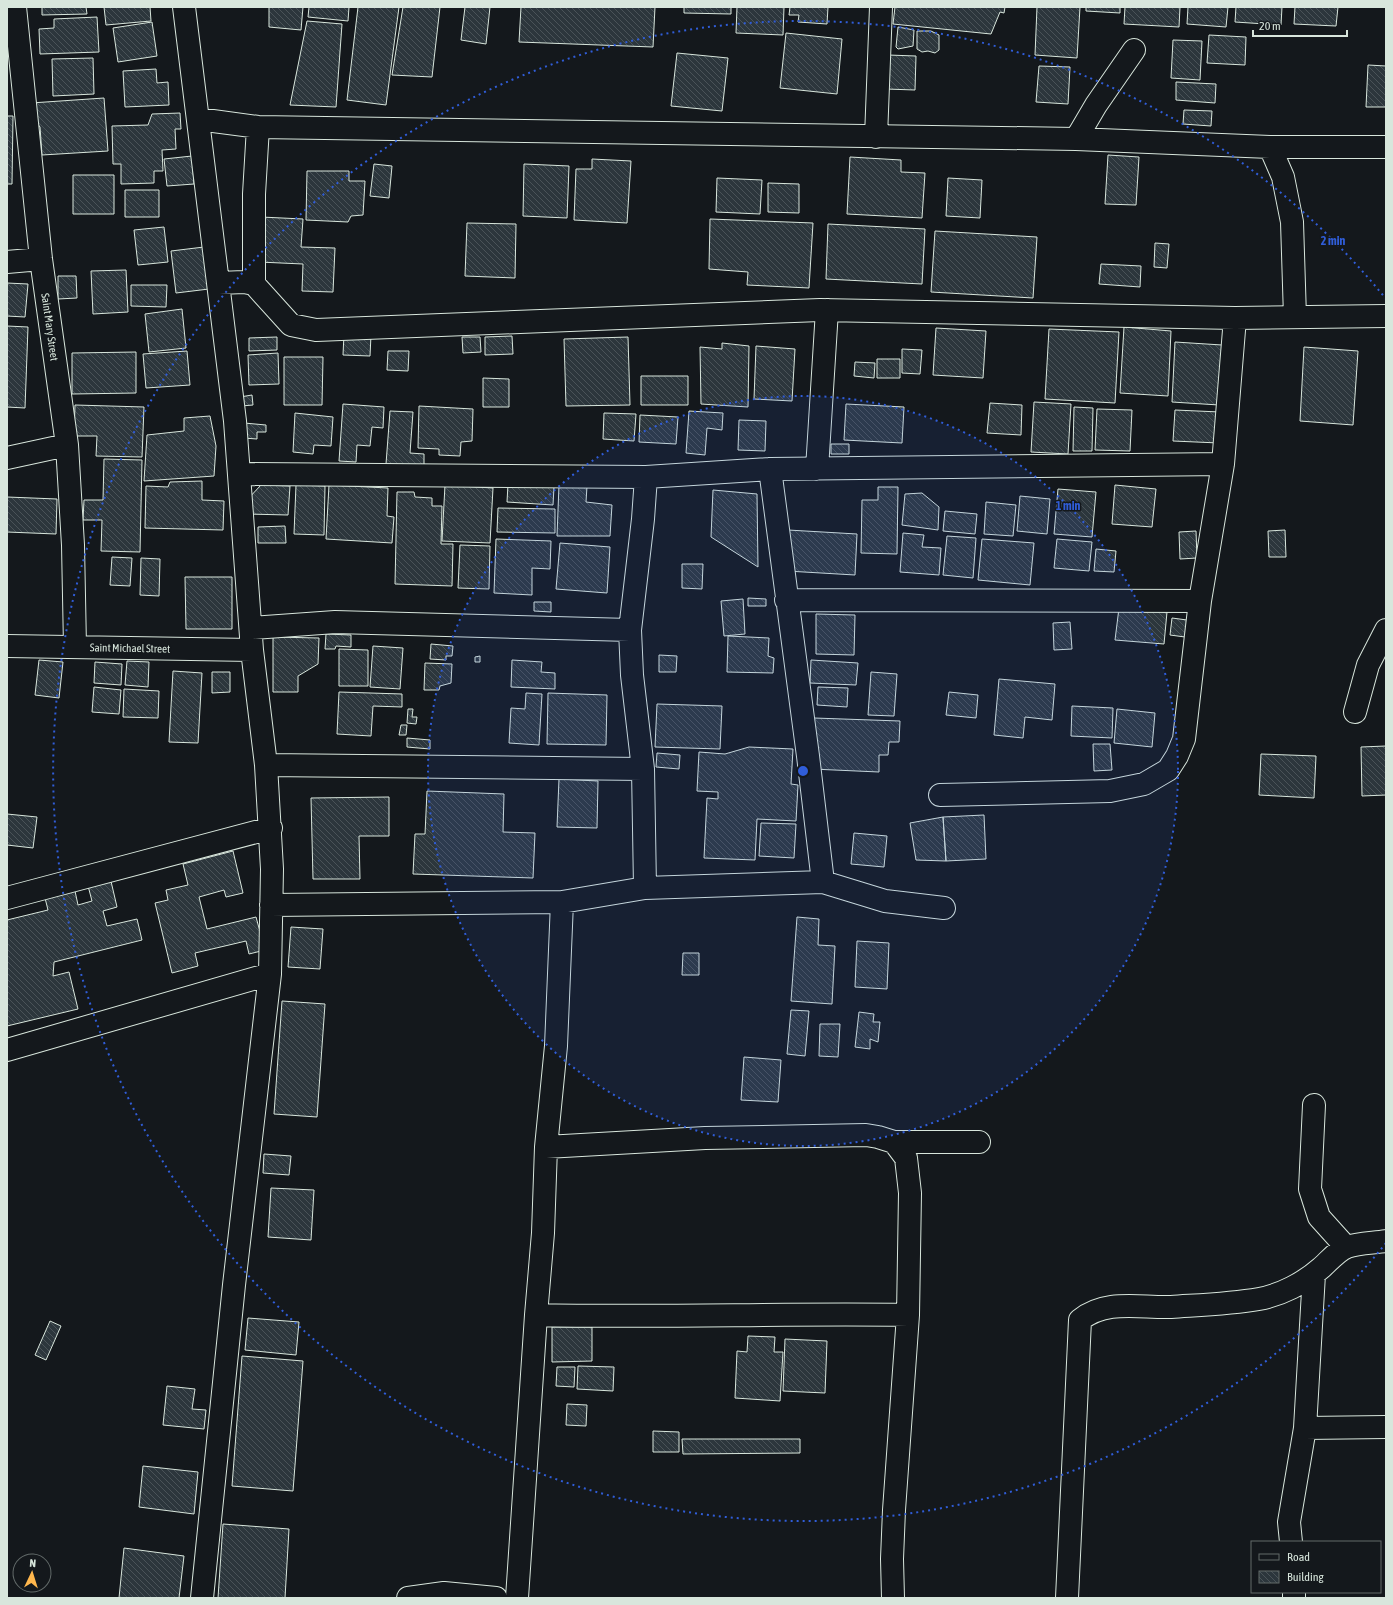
<svg xmlns="http://www.w3.org/2000/svg" width="1393" height="1605" font-family="'Asap Condensed',sans-serif">
	<style>
		.building { fill: url(#building-back-hatch); stroke: #d8e6dc }
		.lines { fill: none; stroke-linecap: round; stroke-linejoin: round }
		.minor-casing { stroke: #d8e6dc; stroke-width: 24 }
		.minor { stroke: #14181c; stroke-width: 22 }
		.ring { fill: none; stroke: #305dd8; stroke-width: 2; stroke-dasharray: 2 4 }
		.labels { text-anchor: middle; dominant-baseline: central; stroke-width: 3; stroke-linejoin: round; paint-order: stroke }
		.street-label { font-size: 11px; fill: #d8e6dc; stroke: #14181c }
		.centre { fill: #305dd8; stroke: #14181c; stroke-width: 2 }
		.ring-label { font-size: 12px; text-anchor: middle; font-weight: bold; fill: #305dd8; stroke: #14181c; stroke-width: 3; stroke-linejoin: round; paint-order: stroke }
	</style>
	<defs>
		<pattern id="building-back-hatch" width="6" height="6" patternUnits="userSpaceOnUse"><rect width="6" height="6" fill="#2c363c"/><path d="M-1 5l2 2M0 0l6 6M5-1l2 2" fill="none" stroke="#4a5358"/></pattern>
	</defs>
	<rect width="100%" height="100%" fill="#14181c"/>
	<!-- building -->
	<path class="building" d="M42,7H86L87,14L42,15Z
		M104,7H150L151,21L106,25Z
		M269,7H303L301,30L269,27Z
		M309,7H349L348,21L308,17Z
		M358,7H399L386,105L347,100Z
		M403,7H440L432,77L392,75Z
		M465,7H490L486,44L461,40Z
		M521,7H655L653,47L519,42Z
		M684,7H731V14L684,13Z
		M737,7H784L783,35L736,33Z
		M790,7H828L827,24L798,22L799,15H789Z
		M895,7H1005L1004,13L1000,12L991,34L893,24Z
		M1037,7H1080L1077,58L1035,55Z
		M1086,7H1120V13L1086,11Z
		M1125,7H1180L1179,27L1124,24Z
		M1188,7H1228L1226,27L1187,24Z
		M1236,7H1282L1281,25L1235,22Z
		M1295,7H1338L1336,26L1294,24Z
		M97,17L99,52L40,54L39,29L54,28V19Z
		M307,21L342,24L336,107L290,105Z
		M152,22L157,56L118,62L113,28Z
		M898,27L914,30L913,46L898,49L896,47Z
		M917,31H931L939,35V50L935,53L928,51L922,52L917,49Z
		M786,33L842,39L837,94L780,88Z
		M1209,35L1246,37L1245,65L1207,63Z
		M1173,40L1202,41L1200,80L1171,78Z
		M677,53L728,58L722,111L671,106Z
		M888,55L916,56L915,90L886,89Z
		M93,58L94,94L53,96L52,59Z
		M1368,65L1386,66V107H1366Z
		M1039,66L1070,67L1068,104L1036,102Z
		M156,69L157,83L168,82L169,105L125,107L123,71Z
		M1176,82L1216,84L1215,103L1176,100Z
		M104,98L108,151L42,155L40,127L32,117L31,103Z
		M1184,110L1212,111L1211,126L1183,124Z
		M180,113L181,129H175L176,149L162,150L163,171H154V183L121,184V164H113L112,126L148,125L152,114Z
		M7,116H13L12,184H7Z
		M1108,155L1139,157L1136,205L1105,204Z
		M192,156L194,184L167,186L164,159Z
		M850,157L901,160V172L925,173L922,218L847,214Z
		M592,159L631,161L627,223L574,220L576,169H592Z
		M374,164L392,166L389,198L370,196Z
		M524,164L569,166L567,218L523,216Z
		M307,171H349V181H365L363,215L351,216L348,222L306,220Z
		M73,175H114V214H73Z
		M717,178L762,180L760,214L716,212Z
		M948,178L982,180L980,218L946,216Z
		M768,183L799,184V213L768,212Z
		M125,190H159V217H125Z
		M261,217L303,219L301,247L335,248L333,292L302,291L303,264L259,262Z
		M710,219L813,223L809,288L747,285L748,272L709,269Z
		M467,223L516,224L515,278L465,276Z
		M828,224L925,229L922,284L826,279Z
		M164,227L168,262L138,265L134,230Z
		M935,231L1037,237L1033,298L931,292Z
		M1155,243L1169,244L1167,268L1154,267Z
		M204,247L209,289L176,293L171,251Z
		M1101,264L1141,266L1140,287L1099,284Z
		M126,270L128,312L93,314L91,271Z
		M58,276H76L77,298L58,299Z
		M7,283L28,284L25,317L7,316Z
		M131,285H167L166,307L131,306Z
		M182,309L186,348L149,352L145,314Z
		M7,326L28,327L25,408L7,407Z
		M1124,327L1171,331L1168,396L1120,393Z
		M936,328L986,331L983,378L933,375Z
		M1049,329L1119,332L1115,403L1045,399Z
		M344,334L371,335L370,356L343,355Z
		M512,336L513,354L485,355V337Z
		M277,337V350L249,351V338Z
		M462,337H480L481,352L463,353Z
		M628,337L630,405L566,406L564,339Z
		M1175,342L1222,345L1219,405L1172,402Z
		M722,343L749,346L748,407L701,404L700,347L722,349Z
		M756,346L795,349L792,401L754,399Z
		M1304,347L1358,351L1353,425L1300,421Z
		M902,349L922,350L920,374L902,373Z
		M187,351L190,385L146,388L143,354Z
		M388,351H409L408,371L387,370Z
		M136,352V393L72,394V353Z
		M278,353L279,384L249,385L248,355Z
		M284,357H323L322,405H284Z
		M877,359H900V378H877Z
		M855,362L875,363L874,378L854,376Z
		M641,376H688V405H641Z
		M483,378L509,379V407H483Z
		M252,395L253,405L241,406L240,397Z
		M1034,402L1071,404L1068,454L1031,452Z
		M990,403L1022,405L1021,435L987,433Z
		M343,404L384,407L383,428L372,427L370,446L357,445L356,462L339,461Z
		M846,404L904,407L902,443L844,440Z
		M75,405L144,407L142,457L96,456L97,436H74Z
		M419,406L473,409L472,441L461,442L460,456L439,455V449L418,448Z
		M1074,407L1093,408L1092,451H1073Z
		M1097,409L1132,410L1130,451L1095,450Z
		M1175,410L1220,412L1219,443L1173,441Z
		M390,411L413,412L410,453L424,454V466L386,464Z
		M689,411L723,413L722,430L707,428L705,455L686,453Z
		M295,413L333,417L331,446L314,445L313,454L293,452Z
		M604,413L636,414L634,441L603,439Z
		M640,415L678,417L676,444L639,442Z
		M210,416L216,446L214,476L144,481L147,435L184,431V418Z
		M739,420L766,421L765,451L738,450Z
		M244,423L266,425V432H257V439L243,438Z
		M831,444H849V454H831Z
		M104,459L142,460L140,552L101,551L102,520H83L84,500H103Z
		M202,481V500L224,501L223,530L145,528L146,486L168,487L170,482Z
		M508,484L554,487L553,505L507,502Z
		M261,485L290,486L288,515L246,514V501Z
		M296,485L325,486L324,535L294,534Z
		M329,485L388,488L387,516L394,517L392,543L326,539Z
		M445,485L493,488L490,543L442,541Z
		M559,485L587,486L586,502L612,505L610,536H557Z
		M1115,485L1156,489L1152,527L1112,524Z
		M878,487H898L897,554L861,553L862,500H878Z
		M1058,489L1096,492L1092,537L1054,534Z
		M713,490L757,494L758,567L711,537Z
		M397,492H414L415,497L432,498V506H442L441,544H453L452,586L395,584Z
		M922,493L939,507L938,530L902,525L905,494Z
		M1020,496L1050,499L1047,534L1017,531Z
		M7,497L57,499L56,534L7,532Z
		M986,502L1016,505L1013,536L984,534Z
		M498,508L555,509V533L497,532Z
		M945,511L977,514L975,534L943,531Z
		M285,526L286,543H258V527Z
		M788,530L857,534L855,575L787,571Z
		M1285,530L1286,557H1269L1268,531Z
		M1196,531L1197,558L1180,559L1179,532Z
		M903,533L924,535L922,547L941,548L939,575L900,572Z
		M947,536L976,538L973,578L943,575Z
		M496,539L551,541L550,569L532,568V595L494,593Z
		M982,539L1034,543L1030,585L978,580Z
		M1057,539L1092,542L1089,571L1054,568Z
		M560,543L610,547L607,593L556,589Z
		M460,545L490,546L489,589L458,588Z
		M1096,549L1116,551L1114,572L1094,571Z
		M112,557L132,558L130,586L110,585Z
		M141,558L160,559L159,596L140,595Z
		M682,564H703L702,589L682,588Z
		M185,577H232V629H186Z
		M748,598L766,599V606H748Z
		M743,599L745,634L724,636L721,601Z
		M534,602H551V612L534,611Z
		M1119,608L1167,612L1164,644L1115,640Z
		M816,614L855,615L854,655L816,654Z
		M1172,618L1187,620L1185,637L1170,635Z
		M1070,622L1072,649L1054,650L1053,623Z
		M326,634L351,635V647L336,646L335,649H325Z
		M728,636L769,638L768,656L774,658L773,673L727,672Z
		M273,637L319,638L318,664L298,676V692H273Z
		M431,644L453,646L452,656H446V660L430,659Z
		M373,646L403,648L400,689L370,687Z
		M339,649L368,650V686H339Z
		M659,655L677,656L676,672H659Z
		M480,656V662H475V657Z
		M39,660L63,662L59,698L35,695Z
		M512,660L542,662L541,672L555,673V689L511,687Z
		M811,660L858,663L856,685L810,683Z
		M127,661L149,662L148,687L125,685Z
		M95,662L122,664L121,685L94,683Z
		M425,663L452,664L451,683L440,686L439,690H424Z
		M173,671L202,673L198,743L169,742Z
		M212,672H230V692L212,693Z
		M871,672L897,674L894,716L868,715Z
		M999,679L1055,684L1052,720L1025,717L1023,738L994,735Z
		M94,687L121,690L119,714L92,712Z
		M818,687L848,688L847,707L817,705Z
		M124,689L159,691L158,718L123,717Z
		M339,692L402,694V707L373,706L371,736L337,734Z
		M949,692L978,695L976,718L946,715Z
		M526,693L542,694L539,745L509,743L511,708L525,709Z
		M548,693L607,695L606,745L547,744Z
		M657,704L722,706L720,749L655,747Z
		M1072,706L1113,708L1112,738L1071,736Z
		M408,709H413L412,717H417L416,724L407,723Z
		M1117,709L1155,713L1152,747L1114,743Z
		M814,718L900,721L899,742H889L888,755H879V772L812,769Z
		M401,725H407L406,735H399Z
		M407,738L430,740V749L407,747Z
		M1093,744H1110L1112,770L1094,771Z
		M1386,746V795L1362,796L1361,747Z
		M749,747L793,749L791,784L798,785L796,821L757,819L755,860L704,858L707,798L718,799V792L697,791L699,752L725,754Z
		M657,753L680,755L679,769L656,767Z
		M1261,754L1316,756L1314,798L1259,795Z
		M559,779L598,781L597,828L557,827Z
		M427,791L504,794L503,832L535,833L533,878L413,874L415,834H425Z
		M389,797V836H359L360,879H313L311,798Z
		M7,814L37,817L33,848L7,845V846Z
		M984,815L986,859L946,861L943,817Z
		M943,817L946,861L916,860L910,823Z
		M761,823L796,824L794,858L759,856Z
		M854,833L887,836L884,867L851,864Z
		M233,851L243,893L226,897L224,890L199,897L207,929L256,917L265,950L249,954L246,941L195,953L198,966L172,973L155,903L168,900L166,890L188,885L183,864Z
		M110,877L117,907L103,911L107,926L137,919L142,940L54,962L53,976L69,972L78,1009L7,1026V920L48,910L45,898L75,891L78,905L92,901L87,882Z
		M797,917L819,919L818,945L835,946L832,1004L791,1001Z
		M291,927L323,929L320,969L288,967Z
		M857,941L889,943L887,989L855,987Z
		M683,953H699V975H682Z
		M282,1001L325,1004L317,1117L274,1114Z
		M791,1010L809,1011L805,1056L787,1054Z
		M859,1012L874,1014L873,1022H880L878,1042L870,1039V1049L855,1047Z
		M820,1024H840L838,1057L819,1056Z
		M744,1057L781,1060L778,1102L741,1100Z
		M264,1154L291,1156L289,1175L263,1173Z
		M271,1188L314,1190L311,1240L268,1237Z
		M248,1318L299,1322L296,1355L245,1350Z
		M50,1321L61,1326L46,1360L35,1355Z
		M552,1327H592V1361L552,1362Z
		M748,1336L775,1337L774,1352H783L780,1401L735,1398L737,1351L747,1352Z
		M785,1339L827,1341L825,1393L783,1391Z
		M242,1356L303,1361L293,1491L232,1486Z
		M578,1366L614,1367L613,1391L577,1389Z
		M557,1367H575L574,1387L556,1386Z
		M167,1386L195,1389L192,1409L206,1410L204,1429L163,1425Z
		M567,1404L587,1405L586,1426L566,1425Z
		M653,1431L679,1432V1452H653Z
		M682,1439H800V1453L683,1454Z
		M143,1466L198,1472L194,1514L139,1507Z
		M223,1524L289,1529L285,1598H218Z
		M124,1548L184,1556L179,1598H119Z"/>
	<g class="lines">
		<defs>
			<path id="minor" d="M15,7L41,259L67,445L73,545L75,647
				M184,7L235,421L252,650L266,765L272,869L270,974L234,1285L202,1598
				M198,119L258,127L1076,139L1270,147H1386
				M876,137L881,7
				M1076,139L1096,105L1134,50
				M1270,147L1283,177L1292,222L1295,317
				M7,262L41,259
				M219,283L244,282L254,284L291,325L316,330L820,310L1235,318L1386,316
				M254,284V194L258,127
				M7,458L67,445
				M770,469L808,756L823,882
				M817,469L827,310
				M239,474L646,477L770,469L1223,464
				M786,600L1200,601
				M252,628L335,622L630,630L632,675L643,769L645,888
				M630,630L643,519L646,477
				M7,646L252,650
				M1355,712L1368,665L1386,630
				M266,765L643,769
				M940,795L1110,791L1144,784L1168,770L1177,756L1184,739L1200,601L1223,464L1235,318
				M7,898L271,828
				M271,905L562,902L645,888L823,882L885,901L944,908
				M7,1050L270,974
				M1314,1105L1310,1189L1319,1217L1346,1247
				M894,1142H979
				M546,1147L705,1138L866,1135L878,1137L894,1142L906,1158L910,1193L908,1315L894,1510L892,1559L893,1598
				M536,1315C660,1318 784,1313 908,1315
				M1305,1428L1386,1427
				M1291,1542L1289,1522L1305,1428L1314,1274
				M1294,1592V1598
				M408,1598L444,1593L496,1598
				M517,1598L536,1315L543,1233L546,1147L556,1046L562,902
				M1067,1598L1080,1320C1106,1299 1139,1308 1171,1307C1200,1305 1230,1304 1259,1299C1281,1295 1304,1283 1321,1268C1328,1262 1338,1250 1347,1247C1358,1243 1374,1243 1386,1241"/>
		</defs>
		<!-- minor casing -->
		<use href="#minor" class="minor-casing"/>
		<!-- minor -->
		<use href="#minor" class="minor"/>
	</g>
	<!-- distance rings -->
	<circle cx="803" cy="771" r="375" fill="#305dd8" fill-opacity=".12"/>
	<g class="ring">
		<circle cx="803" cy="771" r="375"/>
		<path d="M1386 1243A750 750 0 1 1 1386 299"/>
	</g>
	<g class="labels">
		<!-- street labels -->
		<g class="street-label">
			<text transform="translate(50 327) rotate(82)">Saint Mary Street</text>
			<text transform="translate(130 648) rotate(1)">Saint Michael Street</text>
		</g>
	</g>
	<circle cx="803" cy="771" r="6" class="centre"/>
	<g class="ring-label">
		<text x="1333" y="245">2 min</text>
		<text x="1068" y="510">1 min</text>
	</g>
	<!-- border -->
	<rect width="1393" height="1605" fill="none" stroke="#d8e6dc" stroke-width="16"/>
	<!-- legend -->
	<rect x="1251" y="1541" width="130" height="52" fill="#14181c" stroke="#626a69"/>
	<rect x="1259" y="1554" width="20" height="6" fill="#14181c" stroke="#626a69"/>
	<text x="1287" y="1561" font-size="12" fill="#d8e6dc">Road</text>
	<rect x="1259" y="1571" width="20" height="12" fill="url(#building-back-hatch)" stroke="#626a69"/>
	<text x="1287" y="1581" font-size="12" fill="#d8e6dc">Building</text>
	<!-- north arrow -->
	<g transform="translate(32 1573) rotate(4)"><circle r="19" fill="#14181c" stroke="#626a69"/>
	<path d="M0-3L7 15L0 10L-7 15Z" fill="#ffb74d"/>
	<text y="-6" font-size="11" font-weight="bold" text-anchor="middle" fill="#d8e6dc">N</text>
	</g>
	<!-- scale -->
	<path d="M1253 30v6h94v-6" fill="none" stroke="#d8e6dc" stroke-width="2"/>
	<text x="1259" y="30" font-size="12" fill="#d8e6dc" stroke="#14181c" stroke-width="3" paint-order="stroke">20 m</text>
</svg>
